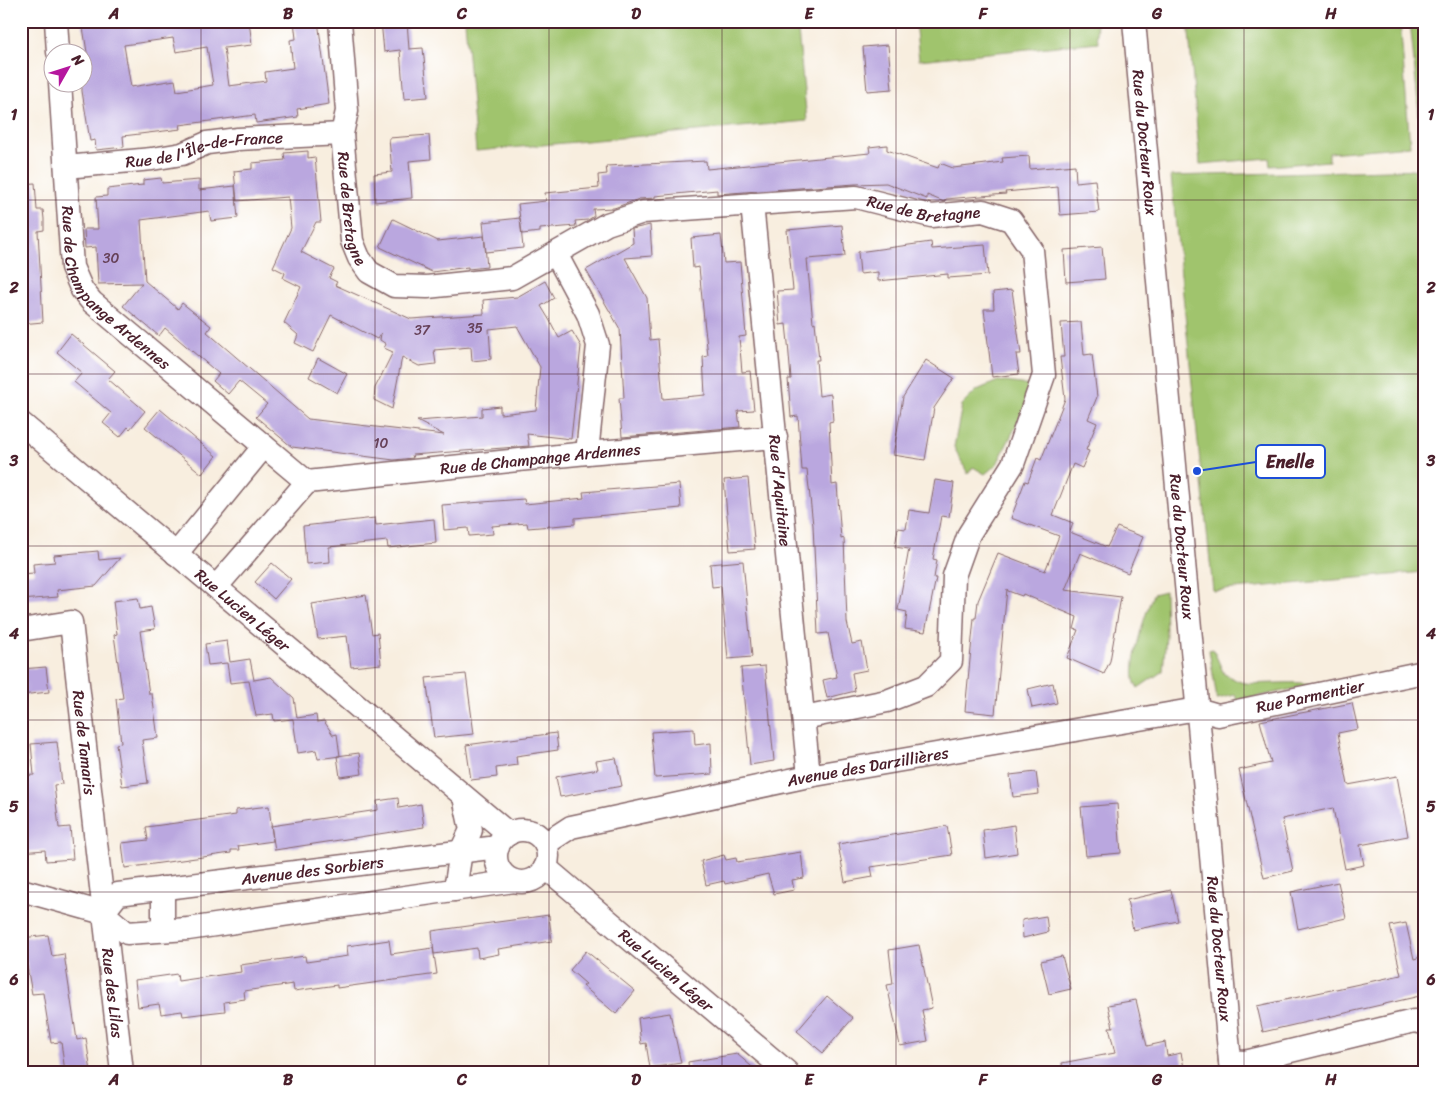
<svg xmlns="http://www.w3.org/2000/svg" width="1445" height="1093" font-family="Sriracha,sans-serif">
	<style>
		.green { fill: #a0c46d; stroke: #75724c }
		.building { fill: #baa7df; fill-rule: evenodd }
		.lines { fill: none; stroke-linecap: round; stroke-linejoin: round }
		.minor-casing { stroke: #87676a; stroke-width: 25 }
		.minor { stroke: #fff; stroke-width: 22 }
		.grid { fill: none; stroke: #4a1f2b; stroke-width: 1; stroke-opacity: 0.55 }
		.labels { text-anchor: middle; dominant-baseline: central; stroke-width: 4; stroke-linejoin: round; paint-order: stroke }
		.number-label { font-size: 14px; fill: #664158 }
		.street-label { font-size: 16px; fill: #4a1f2b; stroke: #fff }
		.leader { fill: none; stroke: #1d4ed8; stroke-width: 2 }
		.callout-dot { fill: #1d4ed8; stroke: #fff; stroke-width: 2 }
		.callout { fill: #fff; stroke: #1d4ed8; stroke-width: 2 }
		.callout-label { font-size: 18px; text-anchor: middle; font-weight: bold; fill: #4a1f2b }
		.neatline { fill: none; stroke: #4a1f2b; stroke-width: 2 }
		.grid-label { font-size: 16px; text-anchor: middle; font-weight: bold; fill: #4a1f2b }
	</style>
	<rect width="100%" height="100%" fill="#fff"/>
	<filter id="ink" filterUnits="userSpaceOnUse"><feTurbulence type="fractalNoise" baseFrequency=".02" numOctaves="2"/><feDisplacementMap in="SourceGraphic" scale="10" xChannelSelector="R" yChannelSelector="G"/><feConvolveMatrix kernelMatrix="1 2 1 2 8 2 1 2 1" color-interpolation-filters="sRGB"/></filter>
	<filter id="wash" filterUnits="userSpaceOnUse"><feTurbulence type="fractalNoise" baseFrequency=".0096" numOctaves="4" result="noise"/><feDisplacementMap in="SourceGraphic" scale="20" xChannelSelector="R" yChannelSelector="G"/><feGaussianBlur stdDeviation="1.12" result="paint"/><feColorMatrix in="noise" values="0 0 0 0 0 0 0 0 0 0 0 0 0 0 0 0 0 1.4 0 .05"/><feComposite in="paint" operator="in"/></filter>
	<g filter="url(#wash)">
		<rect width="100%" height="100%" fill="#f8eedf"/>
		<!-- green -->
		<path class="green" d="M465,21H797L807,121L476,151Z
			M915,21H1096L1098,42L919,60Z
			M1188,21H1400L1410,146L1329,153V161L1270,166L1269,158L1200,164Z
			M1410,21H1424V144H1422Z
			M1424,169V572L1213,591L1171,176Z
			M998,381L1028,385L1029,400L997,464L985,474L973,467L968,474L954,447L962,405L977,390Z
			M1165,591L1166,636L1163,671L1138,688C1124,674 1146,613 1153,594Z
			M1213,649L1224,674C1231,677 1238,682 1245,683C1259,685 1304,680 1311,685L1238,701L1235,695L1217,699L1209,650Z"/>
		<g id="blocks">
			<!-- building -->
			<path class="building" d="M82,21H132L133,27L168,21H213V24L249,21L252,45L224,48L229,86L266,81L265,72L293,68L290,40L296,39L294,21H318L329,104L297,109L298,117L256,123L255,115L180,125L181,129L123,136L124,147L96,150L95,140L90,141L82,91V66L89,65ZM173,38L176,52L207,47L213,85L177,91L175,80L131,87L124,45Z
				M381,21H407L409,49L423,48L428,97L404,99L400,50L384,52Z
				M888,45L892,89L867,91L863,47Z
				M429,135L431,159L409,161L412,198L375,202L374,174L392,172L389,138Z
				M887,145V150L938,168L940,163L953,168L1003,162L1002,158L1029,156L1030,169L1075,165L1076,182L1095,180L1099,212L1060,215L1058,187L1005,192L1006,194L946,199L944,202L927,195V199L886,183L855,184L717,194V190L655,196V198L639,199L614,208L593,209L594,216L588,220L575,221L576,226L540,229V232L522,234L518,204L546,201L545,193L599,188L598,175L607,174L606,166L706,161L707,169L870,153L869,147Z
				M308,151V158L315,157L321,222H316L301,252L334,269L329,278L337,282L335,285L411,319L484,314L483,300L517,297L545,281L554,298L541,306L550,321L559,338L572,331L581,346L571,439L527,434L529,446L412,455L413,458L394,460L292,447L256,417L267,404L239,381L228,394L213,381L219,374L165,328L159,336L123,306L142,283L98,284L96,247L85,248L84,229H98L96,197L107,196V189L143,185V180L161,178L162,183L199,180V190L235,186L238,218L211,221L209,211L141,220L145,281L178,309L182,303L211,326L207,332L308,419L444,435L417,421L482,416V408L500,406V414L536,410L540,367L517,326L489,329L491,359L472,361L471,347L434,350L436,364L419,366L402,357L392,409L374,400L375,388L393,352L384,348L386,344L380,340L381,333L377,339L331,315L313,352L295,343L298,335L284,323L301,287L283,278L285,273L273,267L291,228L288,197L237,201L234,171L252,169V163L285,160L284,153Z
				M35,183L37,210H43L44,219V230L38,231L43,322L21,324V184Z
				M520,218L523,248L486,252L483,222Z
				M393,219L438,241L484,236L487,267L468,269V267L432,272L380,247Z
				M650,225L652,256L625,258L647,298L650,340L658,339L663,399L705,395L703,357L708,356L704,320L699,267L693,268L691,238L721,235L724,263L740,262L746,336L739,337L742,372L750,371L754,410L738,411L740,427L622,437L619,398H624L620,329L586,270L633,243L632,229Z
				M842,225L845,256L807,259L813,323L815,322L819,360H816L819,396L831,394L833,421L829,422L832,485L837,484L841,539L844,538L847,622L852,644L862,642L867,670L852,673L855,691L827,698L823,680L837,677L828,633L818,634L813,525L807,470H802L798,416L791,417L788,379H791L788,343L786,324L780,325L777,291L793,290L787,230Z
				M931,242L932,249L985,245L988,275L948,278V274L878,281V272L860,274L858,252Z
				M1102,247L1105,279L1066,282L1064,250Z
				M1012,290L1021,354H1016L1019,374L992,377L984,309H994L993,292Z
				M1081,322L1084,355L1092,354L1097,397L1088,419L1097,423L1086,450L1089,451L1082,468L1073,464L1053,515L1073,523L1070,532L1107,547L1117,527L1143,537L1128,573L1080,553L1065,590L1121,597L1110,661L1104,674L1067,658L1078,630L1074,629L1077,617L1023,594L1022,596L1008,591L1007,589L995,714L965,711L974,618H976L978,601L998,553L1045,571L1059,536L1011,518L1025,481L1028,482L1037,458L1041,460L1065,399L1060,357H1064L1061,323Z
				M71,334L115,371L108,379L145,411L130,429L128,427L120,437L103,423L111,413L74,382L82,373L57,352Z
				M318,358L347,374L337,393L309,377Z
				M926,360L954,378L934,408L925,460L893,455L903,397Z
				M160,409L216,456L202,474L145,427Z
				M748,478L755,549L730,551L724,480Z
				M935,480L954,483L949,517L941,516L933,559L937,560L934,578H936L925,632L905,629L907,612L898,610L909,549L895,547L898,528L906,529L909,510L929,513Z
				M679,484L681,508L575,518V524L528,528L527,523L492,526L493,534L469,536L468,528L444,530L442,505L524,499L525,504L584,498L583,492Z
				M375,518L376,525L434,519L436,543L388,548L387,541L329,547L330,562L306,564L303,526Z
				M98,551L99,560L120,558L96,586L57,590L58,597L21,600V574L34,573L33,564L55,562L54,555Z
				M743,561L752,657L728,659L721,586L712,587L710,564Z
				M272,563L291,579L274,599L255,582Z
				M366,595L372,634L378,633L381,664L351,667L347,636L318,639L312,604Z
				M138,598L140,609L151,607L155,629L140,631L149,694H152L158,738L142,740L148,783L122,786L116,744L121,743L116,699L123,698L114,635L117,634L113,601Z
				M227,641L230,662L250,659L254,680L271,677L294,698L297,718L316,715L317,722L324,721L333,735L337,734L340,756L318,759L316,750L298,753L293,719L274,721L273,714L256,716L249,681L230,683L227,663L208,665L205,644Z
				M765,666L774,761L750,765L741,668Z
				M46,667L49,692L21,695V669Z
				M466,674L474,734L434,738L426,678Z
				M1053,683L1057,703L1032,708L1028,689Z
				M1352,703L1358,729L1338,733L1348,785L1397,776L1408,836L1360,845L1364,865L1345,869L1333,808L1282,819L1293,871L1264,878L1239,770L1271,763L1260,721Z
				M694,729L695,745L711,743L712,774L655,778L651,732Z
				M556,733L558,750L516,756L517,765L496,768L497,777L471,780L466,745Z
				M57,742L62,784L54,785L59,828L70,827L73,859L46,861L45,850L21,852V776L34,775L31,744Z
				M359,753L362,774L340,777L337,756Z
				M616,758L622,786L560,797L556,777L598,769L596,761Z
				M1036,772L1039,794L1013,797L1010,775Z
				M398,798L399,808L421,804L424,827L275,850L271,826L378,810L377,801Z
				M1117,804L1121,853L1086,856L1081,807Z
				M269,806L273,841L238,846L239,850H231V853L125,868L122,843L148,840L146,827L236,815V810Z
				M1014,825L1017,853L986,858L983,830Z
				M947,826L952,855L871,867L873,877L845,882L838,844Z
				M801,852L804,878L792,880L794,890L774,894L768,874L725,884L724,881L706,885L701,861L724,855L726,860L736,858L737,862Z
				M1338,882L1346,918L1298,929L1291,892Z
				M1171,890L1178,921L1133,930L1127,900Z
				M549,915L552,941L498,949L499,954L478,958L477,948L434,954L432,931Z
				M1046,916L1048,932L1023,938L1022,920Z
				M1406,923L1414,959L1424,956V995L1263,1032L1257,1006L1401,975L1390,926Z
				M48,935L52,956L64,954L77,1040L86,1038L91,1072H65L61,1042L51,1043L43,993L32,994L22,938Z
				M389,940L391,954L433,948L437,974L337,988V985L294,991L293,984L244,991L245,999L224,1002L225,1011L207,1013L183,1016L182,1011L161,1014L159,1004L138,1007L135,980L177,974L178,981L241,972L240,965L262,962L305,956L306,962L348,956L347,946Z
				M919,945L932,1008L922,1010L928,1041L900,1046L887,985L893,984L889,950Z
				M586,951L635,991L616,1014L583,986L586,984L570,970Z
				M1062,956L1071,989L1049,994L1041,961Z
				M827,996L853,1018L823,1053L797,1031Z
				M1136,1000L1147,1046L1165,1042L1167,1056L1181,1053L1185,1072H1063L1062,1063L1115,1053L1109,1027H1113L1108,1005Z
				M670,1013L681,1063L650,1068L646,1043L641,1044L638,1018Z
				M737,1054L758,1072H689L688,1062Z"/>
		</g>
	</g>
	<g filter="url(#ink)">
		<use href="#blocks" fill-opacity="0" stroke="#87676a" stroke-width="1"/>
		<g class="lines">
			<defs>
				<g id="minor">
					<path d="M56,21L58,52"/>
					<path id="s1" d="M340,21L347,111L342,134L352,241L359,258L369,272L394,286L427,287L512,278L607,224L643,212L856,197L931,216L983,211L1011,220L1032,250L1044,375L1013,464L969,534L954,576L951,661L926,686L887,701L804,718"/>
					<path id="s2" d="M1134,21L1231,1072"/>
					<path id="s3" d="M60,82L72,267L82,290L92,302L307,482L587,453L776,437"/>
					<path id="s4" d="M66,167L152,159L182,154L207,143L238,139L342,134"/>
					<path id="s5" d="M752,204L809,776"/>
					<path d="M556,254L588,314L598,345L587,453"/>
					<path id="s6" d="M21,423L509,834"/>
					<path d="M176,554L264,446"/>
					<path d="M216,587L307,482"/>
					<path id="s7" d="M21,630L71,622L122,1072"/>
					<circle cx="522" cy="856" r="26"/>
					<path id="s8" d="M545,844L571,827L809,776L1197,709L1218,715L1424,672"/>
					<path id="s9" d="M545,867L787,1072"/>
					<path d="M21,890L103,913L127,933L188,929L514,881"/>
					<path d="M455,890L461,851L471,830L464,797"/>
					<path id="s10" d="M103,913L118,894L498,847"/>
					<path d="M163,930V888"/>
					<path d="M1230,1061L1245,1062L1414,1021L1424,1023"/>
				</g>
			</defs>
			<!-- minor casing -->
			<use href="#minor" class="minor-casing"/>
			<!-- minor -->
			<use href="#minor" class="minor"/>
		</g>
	</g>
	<!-- grid -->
	<path class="grid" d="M201,21V1072M375,21V1072M549,21V1072M722,21V1072M896,21V1072M1070,21V1072M1244,21V1072M21,200H1424M21,374H1424M21,546H1424M21,720H1424M21,892H1424"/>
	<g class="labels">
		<!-- number labels -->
		<g class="number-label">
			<text x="111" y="258">30</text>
			<text x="475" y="328">35</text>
			<text x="422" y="330">37</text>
			<text x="381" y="443">10</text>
		</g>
		<!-- street labels -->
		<g class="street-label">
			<text stroke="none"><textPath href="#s2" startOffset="122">Rue du Docteur Roux</textPath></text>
			<text stroke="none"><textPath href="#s4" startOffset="140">Rue de l'Île-de-France</textPath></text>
			<text stroke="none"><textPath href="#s1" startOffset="834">Rue de Bretagne</textPath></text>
			<text stroke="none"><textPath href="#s1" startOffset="189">Rue de Bretagne</textPath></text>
			<text stroke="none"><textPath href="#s3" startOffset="225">Rue de Champange Ardennes</textPath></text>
			<text stroke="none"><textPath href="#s3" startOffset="741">Rue de Champange Ardennes</textPath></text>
			<text stroke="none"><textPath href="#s5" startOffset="288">Rue d'Aquitaine</textPath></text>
			<text stroke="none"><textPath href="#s2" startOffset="528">Rue du Docteur Roux</textPath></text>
			<text stroke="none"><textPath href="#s6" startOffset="290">Rue Lucien Léger</textPath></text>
			<text stroke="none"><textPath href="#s8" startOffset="784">Rue Parmentier</textPath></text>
			<text stroke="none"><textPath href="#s7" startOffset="172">Rue de Tamaris</textPath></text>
			<text stroke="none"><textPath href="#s8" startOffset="334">Avenue des Darzillières</textPath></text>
			<text stroke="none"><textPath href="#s10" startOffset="220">Avenue des Sorbiers</textPath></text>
			<text stroke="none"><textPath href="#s2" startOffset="932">Rue du Docteur Roux</textPath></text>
			<text stroke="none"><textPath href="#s9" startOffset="159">Rue Lucien Léger</textPath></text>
			<text stroke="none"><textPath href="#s7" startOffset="424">Rue des Lilas</textPath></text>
		</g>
	</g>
	<!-- callouts -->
	<path class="leader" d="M1197 471L1256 462"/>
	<circle class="callout-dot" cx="1197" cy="471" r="5"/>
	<rect class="callout" x="1256" y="445" width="69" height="33" rx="5"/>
	<g class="callout-label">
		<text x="1290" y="468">Enelle</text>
	</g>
	<!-- margin -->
	<rect width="1445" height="1093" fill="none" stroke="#fff" stroke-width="55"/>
	<!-- north arrow -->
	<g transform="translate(68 68) rotate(51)"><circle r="24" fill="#ffffff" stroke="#b7a5aa"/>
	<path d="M0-4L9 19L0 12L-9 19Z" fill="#b5179e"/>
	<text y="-8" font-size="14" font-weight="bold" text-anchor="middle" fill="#4a1f2b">N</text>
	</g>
	<rect x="28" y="28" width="1390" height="1038" class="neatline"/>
	<g class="grid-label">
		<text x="114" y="19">A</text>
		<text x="288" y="19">B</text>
		<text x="462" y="19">C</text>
		<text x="636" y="19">D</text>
		<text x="809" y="19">E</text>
		<text x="983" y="19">F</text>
		<text x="1157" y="19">G</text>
		<text x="1331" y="19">H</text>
		<text x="14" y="120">1</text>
		<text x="1431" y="120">1</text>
		<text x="14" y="293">2</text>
		<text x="1431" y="293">2</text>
		<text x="14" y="466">3</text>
		<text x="1431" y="466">3</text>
		<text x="14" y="639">4</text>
		<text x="1431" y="639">4</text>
		<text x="14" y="812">5</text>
		<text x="1431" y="812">5</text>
		<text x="14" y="985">6</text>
		<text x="1431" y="985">6</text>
		<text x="114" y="1085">A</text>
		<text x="288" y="1085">B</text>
		<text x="462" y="1085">C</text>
		<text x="636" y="1085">D</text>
		<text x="809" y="1085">E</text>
		<text x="983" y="1085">F</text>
		<text x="1157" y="1085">G</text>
		<text x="1331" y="1085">H</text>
	</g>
</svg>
